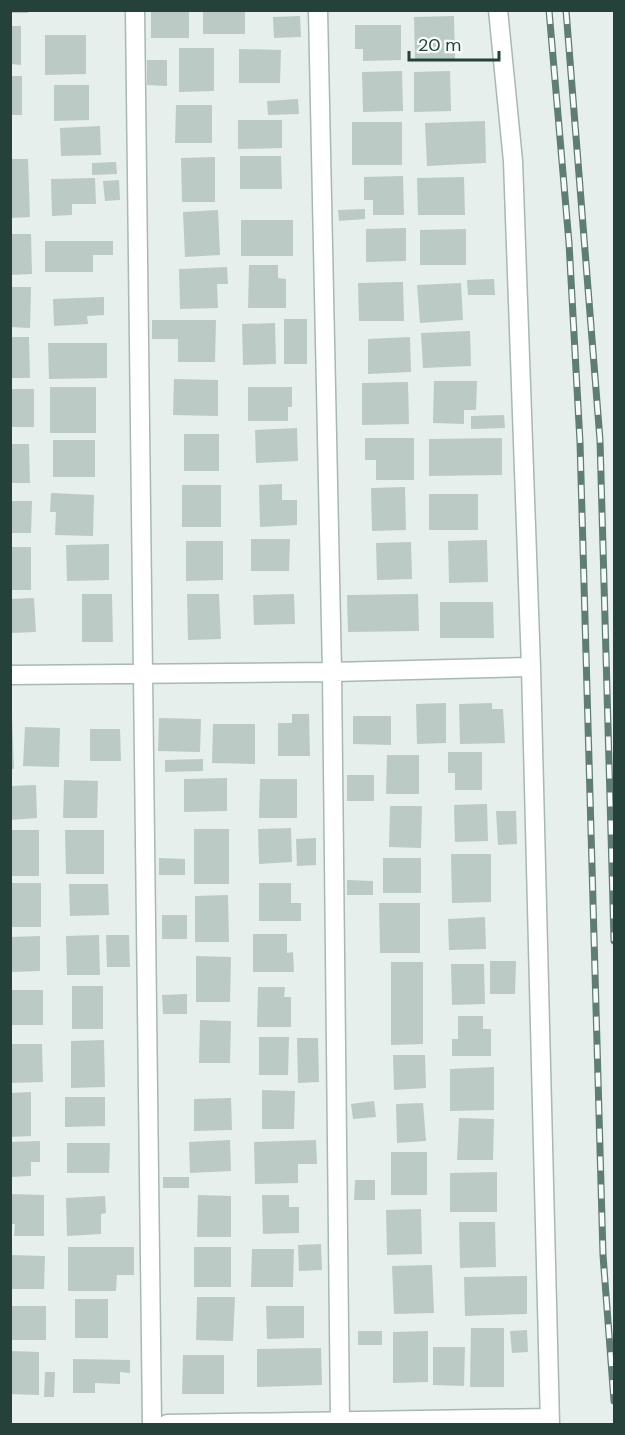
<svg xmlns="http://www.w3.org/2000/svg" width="625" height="1435" font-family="'DM Sans',sans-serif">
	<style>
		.building { fill: #bbcac4 }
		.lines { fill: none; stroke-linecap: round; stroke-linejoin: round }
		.minor-casing { stroke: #a8b8b2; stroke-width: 21 }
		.minor { stroke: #fff; stroke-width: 18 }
		.rail-casing { stroke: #5f7d75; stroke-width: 7 }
		.rail { stroke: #f7fbf9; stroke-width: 4.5; stroke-dasharray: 14; stroke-linecap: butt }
	</style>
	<rect width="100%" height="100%" fill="#e6efeb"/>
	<!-- building -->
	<path class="building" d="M10,10H28V13H10Z
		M151,10H189V38H151Z
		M203,10H245V34H203Z
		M300,16L301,37L274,38L273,17Z
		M454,16L455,59L415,60L414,17Z
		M355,25H401V60L363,61V49H355Z
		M10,26H21V65L10,64Z
		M45,35H86V74L45,75Z
		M179,48H214V91L179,92Z
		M239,49L281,50L280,83H239Z
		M147,60H167V86L147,85Z
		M402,71L403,111L363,112L362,72Z
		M450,71L451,111L414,112V72Z
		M10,76H22V115H10Z
		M54,85H89V120L54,121Z
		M298,99L299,114L268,115L267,101Z
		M176,105H212V143H175Z
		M238,120H282V148L238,149Z
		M485,121L486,163L427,166L425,123Z
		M352,122H402V165H352Z
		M100,126L101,155L61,156L60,128Z
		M240,156H281L282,189H240Z
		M215,157V202H182L181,158Z
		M10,159H28L30,217L10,218Z
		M116,162L117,174L92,175V163Z
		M403,176L404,215H373V200H364V177Z
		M464,177L465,215H418L417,178Z
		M95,178L96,204H72V215L52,216L51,179Z
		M119,180L120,200L105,201L103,181Z
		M365,209V219L339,221L338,210Z
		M218,210L220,255L185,257L183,212Z
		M241,220H293V256H241Z
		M406,228V261L366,262V229Z
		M466,229V265H420V230Z
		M10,234H31L32,274L10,275Z
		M45,241H113V255H93V272H45Z
		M249,265H278V278L286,279V308H248Z
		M227,267L228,284H217L218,308L180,309L179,269Z
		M494,279L495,295H468L467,280Z
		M403,282L404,321H359L358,283Z
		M461,283L463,320L420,323L417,285Z
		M10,287H31L30,328L10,327Z
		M104,297V315L87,316L88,324L54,326L53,299Z
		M284,319H307V364H284Z
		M152,320H216L215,362H178V339H152Z
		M275,323L276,364L243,365L242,324Z
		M470,331L471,366L423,368L421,333Z
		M10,337H29L30,378H10Z
		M410,337L411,372L368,374V339Z
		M48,343H107V378L49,379Z
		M174,379L218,380V416L173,415Z
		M434,381H477L476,410H464V424L433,423Z
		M408,382L409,424L362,425V383Z
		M50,387H96V433H50Z
		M248,387H292V407H288V421H248Z
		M10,389H34V427H10Z
		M504,415L505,428L471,429V416Z
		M297,428L298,461L256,463L255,430Z
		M184,434H219V471H184Z
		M365,438H414V480H376V460H365Z
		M502,438V475L429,476V439Z
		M53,440H95V477H53Z
		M10,444H29L30,483H10Z
		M282,484V500H297V525L260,527L259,485Z
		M182,485H221V527H182Z
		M405,487L406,530L372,531L371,488Z
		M51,493L94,495L93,536L55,535L56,512H50Z
		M429,494H478V530H429Z
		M10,501H32L31,533H10Z
		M251,539H290L289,571H251Z
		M487,540L488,582L449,583L448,541Z
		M186,541H223V580L186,581Z
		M411,542L412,579L377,580L376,543Z
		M109,544V580L67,581L66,545Z
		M10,547H31V590H10Z
		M82,594H112L113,642H82Z
		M187,594H219L221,639L188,640Z
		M294,594L295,624L254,625L253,595Z
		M418,594L419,631L348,632L347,595Z
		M34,598L36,632L10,633V599Z
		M440,602H493L494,638H440Z
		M446,703V743L417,744L416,704Z
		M492,703V709H503L505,743L460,744L459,704Z
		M292,714H309L310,756H278V723H292Z
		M10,715H12L14,769H10Z
		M353,716H391V745L353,744Z
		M159,718L201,719L200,752L158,751Z
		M213,724H255V764L212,763Z
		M25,727L60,728L59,767L23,766Z
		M90,729H120L121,761H90Z
		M448,752H482V790H455V773H448Z
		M387,755H419V794H386Z
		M203,759V771L165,772V760Z
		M347,775H374V801H347Z
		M227,778V811L184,812V779Z
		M260,779H297V818H259Z
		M64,780L98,781L97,818H63Z
		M36,785L37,818L10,820V786Z
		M487,804L488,841L455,842L454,805Z
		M390,806H422L421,848L389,847Z
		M496,811H516L517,844L498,845Z
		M291,828L292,862L259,864L258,829Z
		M194,829H229V884H194Z
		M10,830H39V876H10Z
		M65,830H104V874H66Z
		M316,838V865L297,866L296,839Z
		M451,854H491V902L452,903Z
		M159,858L185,859V875H159Z
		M383,858H421V893H383Z
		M347,880L373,881V895H347Z
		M10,883H41V927H10Z
		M259,883H291V903H301V921H259Z
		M69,884H108L109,915L70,916Z
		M228,895L229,942H195V896Z
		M379,903H420V953H380Z
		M162,915H187V939H162Z
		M485,917L486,949L449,950L448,919Z
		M253,934H287V953L293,952L294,972H253Z
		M99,935L100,975H67L66,936Z
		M106,935H129L130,967H107Z
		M40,936V971L10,972V937Z
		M196,956L231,957L230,1002H196Z
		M490,961H516L515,994H490Z
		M391,962H423V1044L391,1045Z
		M451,964H484L485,1004L452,1005Z
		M72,986H103V1029H72Z
		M258,987H285L284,997H291V1027H257Z
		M10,990H43V1025H10Z
		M187,994V1014H163L162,995Z
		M458,1016H483V1029H491V1056H452V1039H458Z
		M200,1020L231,1021L230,1063H199Z
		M259,1037H289L288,1075H259Z
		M297,1038H318L319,1082L298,1083Z
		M104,1040L105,1087L71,1088V1041Z
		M10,1044H42L43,1082L10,1083Z
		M393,1055H425L426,1088L394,1090Z
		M494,1067V1110L450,1111V1069Z
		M262,1090L295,1091L294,1129H262Z
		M31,1092V1136L10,1137V1093Z
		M65,1097H105V1126L65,1127Z
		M231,1098L232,1130L194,1131V1099Z
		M374,1101L376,1117L353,1119L351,1104Z
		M423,1103L426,1141L397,1143L396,1104Z
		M459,1118L494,1119L493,1160H457Z
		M230,1140L231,1171L190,1173L189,1142Z
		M316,1140L317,1164H298V1183L255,1184L254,1142Z
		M40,1141V1162H31V1176L10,1177V1142Z
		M67,1143H110L109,1173H67Z
		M391,1152H427V1195H391Z
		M497,1172V1212H450V1173Z
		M163,1177H189V1188H163Z
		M355,1180H375V1200H354Z
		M10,1194L44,1195V1236H14L15,1224H10Z
		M198,1195L231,1196V1237H197Z
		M262,1195H289V1207H299V1233L263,1234Z
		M105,1196L106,1213L101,1214V1234L67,1236L66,1198Z
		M421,1209L422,1254L387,1255L386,1210Z
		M459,1222H495L496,1267L460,1268Z
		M321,1244L322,1270L299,1271L298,1245Z
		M68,1247H134V1275H117L116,1291H68Z
		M194,1247H231V1287H194Z
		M252,1249H294L293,1287H251Z
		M10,1255L45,1256L44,1289H10Z
		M432,1265L434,1313L394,1314L392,1266Z
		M527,1276V1314L465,1316L464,1277Z
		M197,1297H235L233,1341L196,1340Z
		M75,1299H108V1338H75Z
		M10,1306H46V1340H10Z
		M266,1306H304V1338L267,1339Z
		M471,1328H504V1387H470Z
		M527,1330L528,1352L512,1353L510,1331Z
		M358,1331H382V1345H358Z
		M428,1331V1382L393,1383V1332Z
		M433,1347H465L464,1386L433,1385Z
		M321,1348L322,1385L257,1387V1349Z
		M10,1351L39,1352V1395L10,1394Z
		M183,1355H224V1394H182Z
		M73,1359L130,1360V1373L120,1372V1384L95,1383V1393H73Z
		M45,1372H55L54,1397H44Z"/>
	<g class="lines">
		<defs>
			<path id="minor" d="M135,10L152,1424
				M318,10L332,672L340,1422
				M498,10L513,161L531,667L550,1424
				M10,675L332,672L531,667
				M167,1424L549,1418"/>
		</defs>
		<!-- minor casing -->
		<use href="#minor" class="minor-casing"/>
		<!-- minor -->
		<use href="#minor" class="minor"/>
		<defs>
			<path id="rail" d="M549,10L569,243L580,442L603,1255L614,1401
				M566,10L600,440L614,941"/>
		</defs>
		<!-- rail casing -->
		<use href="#rail" class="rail-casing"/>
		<!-- rail -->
		<use href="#rail" class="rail"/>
	</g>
	<!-- border -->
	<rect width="625" height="1435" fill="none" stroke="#24423a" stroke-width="24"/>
	<!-- scale -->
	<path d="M409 51v9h90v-9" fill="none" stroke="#24423a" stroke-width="3"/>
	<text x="418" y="51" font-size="18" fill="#24423a" stroke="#f7fbf9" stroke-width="4.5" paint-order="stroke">20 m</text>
</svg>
